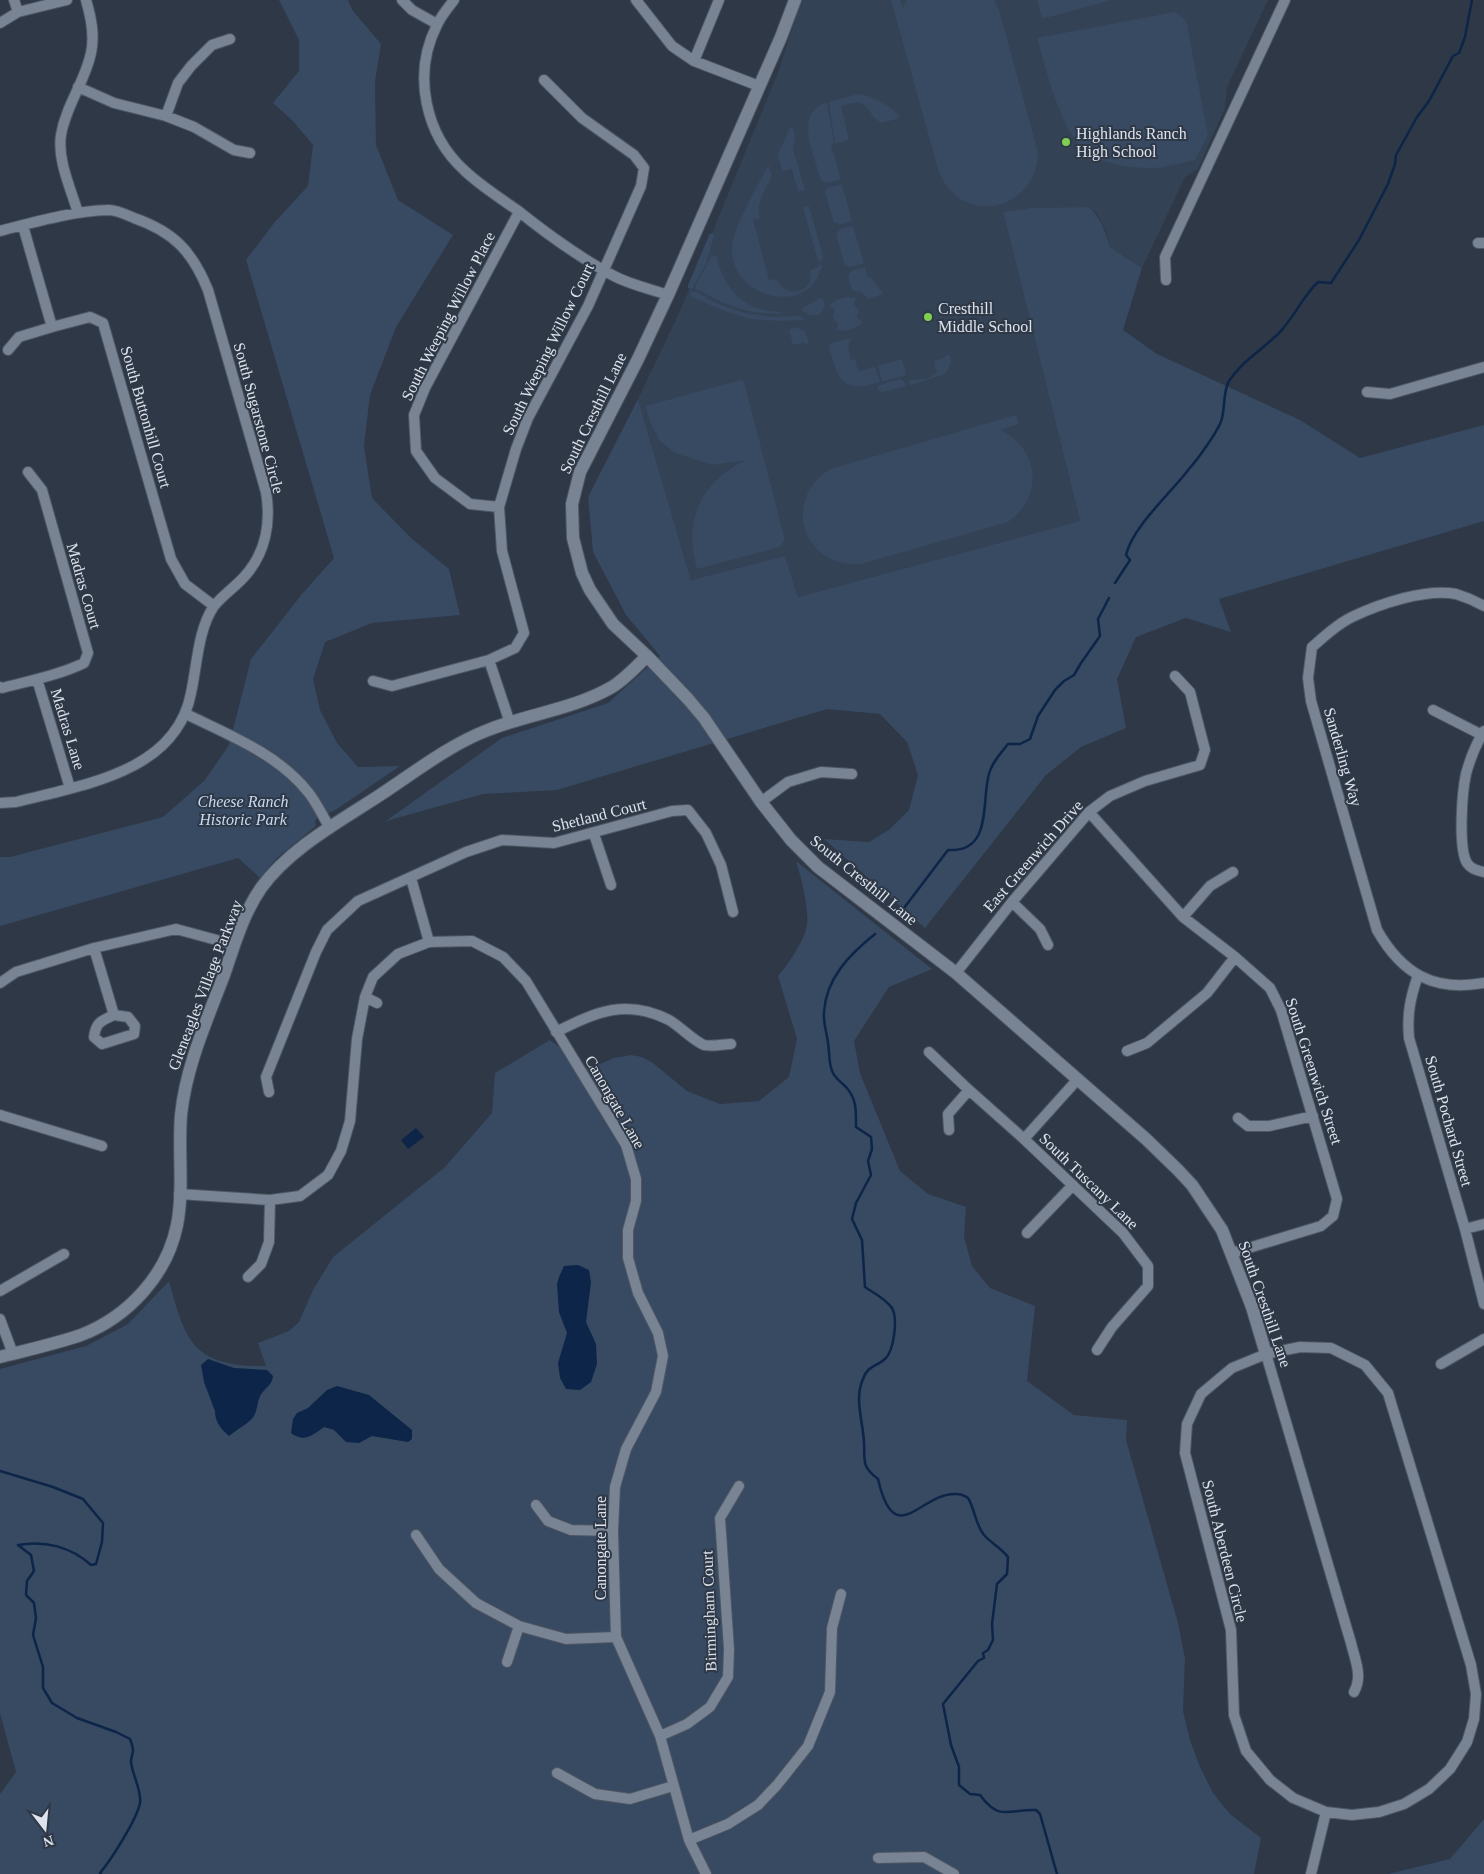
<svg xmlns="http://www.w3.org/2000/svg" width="1484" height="1874" font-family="Georgia,serif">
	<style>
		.built { fill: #344255 }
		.green { fill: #384962 }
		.water { fill: #0c2548 }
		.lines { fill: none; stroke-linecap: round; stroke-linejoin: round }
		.stream { stroke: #0c2548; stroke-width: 2.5 }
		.minor-casing { stroke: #4e5662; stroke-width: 12 }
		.tertiary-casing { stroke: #4e5662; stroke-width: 14 }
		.minor { stroke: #788393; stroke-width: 10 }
		.tertiary { stroke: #788393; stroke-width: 12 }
		.poi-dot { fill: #7fd052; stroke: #2e3846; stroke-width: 2 }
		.labels { text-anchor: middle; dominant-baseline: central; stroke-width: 4; stroke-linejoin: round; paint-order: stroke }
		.poi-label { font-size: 16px; fill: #dde3ec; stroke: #2e3846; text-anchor: start }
		.street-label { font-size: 16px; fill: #dde3ec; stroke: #2e3846 }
		.park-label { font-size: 16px; font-style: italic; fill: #c7d9f3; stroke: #2e3846 }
	</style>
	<rect width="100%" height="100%" fill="#2e3846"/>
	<!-- built -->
	<path class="built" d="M801,0H1268L1227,87L1225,108L1198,169L1185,177L1142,268L1110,247L1106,231L1097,214L1089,207L1003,212L1080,521L798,597L785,556L691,580L638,399L680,311L779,70Z"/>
	<!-- green -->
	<path class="green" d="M279,0H348L353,11L381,44L375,82L376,145L398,200L453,235L396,327L370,395L364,446L372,498L411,538L449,569L460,615L372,623L325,642L313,679L320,710L337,743L358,767L400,766L337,809L315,820L316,826L277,858L260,878L238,858L0,926V857H10L163,817L205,780L229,745L251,659L302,594L334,558L246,260L274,223L308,186L313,145L292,120L273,103L299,71V40Z
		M891,0H900L903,8L907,0H994L999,10L1038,152C1037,213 958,228 938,169Z
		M1037,0H1112L1042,19Z
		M1175,12L1186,20L1208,135L1195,160C1182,163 1167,167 1154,168C1135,169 1103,164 1087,153C1061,133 1046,69 1037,38Z
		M858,94C869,94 896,108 900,118L881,123C878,120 874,118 872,115C862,99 859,101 841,106L849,140L835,144L829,102Z
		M827,102L834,144L831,145L841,180L826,183L821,181C815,156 792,114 827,102Z
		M793,127L795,136L793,149L805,190L798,192L792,169L782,171L778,154L790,128Z
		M769,166L772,176C766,189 755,203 760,218L753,220L769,280L777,279C784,299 816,294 810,270L819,267L818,264L822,266C809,319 729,298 732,247C734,224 757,189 767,167Z
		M842,184L852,221L839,225L838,223H834L825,192L828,188Z
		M809,206L822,252L823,259L820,261H818L803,207Z
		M1089,207C1101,218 1106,232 1110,247L1142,268L1123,330L1157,354L1300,420L1360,458L1484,425V521L1219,599L1231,632L1186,618L1136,637L1117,679L1126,728L1081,747L1046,775L925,928L824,839L869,842L890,829L909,810L918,775L907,742L880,714L827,709L557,790L483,794L386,821L502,738L608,703L660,656L626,615L593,552L588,497L638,399L691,580L785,556L798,597L1080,521L1003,212L1031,208Z
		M853,226L864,263L850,267L845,265L836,234L840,229Z
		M710,233L714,235L706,264L692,289L688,288V285Z
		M717,256C721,281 737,303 763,310C770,312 779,311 785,313C764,316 739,310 720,301C711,297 703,291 695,289C696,280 707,269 710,257Z
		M865,267L868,278L871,277L883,294L868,299L861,292L852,290L848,276L851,271Z
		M692,292H697L718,304L744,313L772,317L800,316L805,320L780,321L751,319L727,312L694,298L690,295Z
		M848,297L856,298L854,304L859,310L857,318L863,322C857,329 846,332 836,330L838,324L833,317L835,310L829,305L836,300Z
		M820,298L823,299L825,306L820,315H810L802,311V308Z
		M795,327L804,331L809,341L808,344L801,342V344H793L789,330Z
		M851,338L848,347L851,360L855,359L858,371L875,367L880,382C842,394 838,380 829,347L831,343Z
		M947,355L950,356L951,363L945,374L910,385L909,380L926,379L937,373L934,361L944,358Z
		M902,359L906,375L882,382L878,366Z
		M900,379L904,381L906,386L883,392L879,391L877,386Z
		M740,380L744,382L785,540L780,547L697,569C683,519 701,482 746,460L712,465L675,453L660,441L651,424L646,406Z
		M1016,415L1019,424L1000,430C1040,449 1044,496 1008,522L861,564C802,568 781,500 830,469Z
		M796,861L932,969L889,987L854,1041L860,1073L900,1171L928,1194L966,1207L964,1237L972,1266L990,1288L1035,1306L1027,1381L1074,1415L1127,1420L1126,1440L1178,1623L1185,1658L1183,1711L1190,1740L1200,1767L1213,1793L1230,1814L1261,1838L1254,1874H0V1794L16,1772L0,1713V1369L86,1346L128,1324L169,1281C175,1301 180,1326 193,1343C209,1364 242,1367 266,1366L258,1343L289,1331L299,1322L313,1290L333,1257L445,1167L492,1113L495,1073L550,1040L588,1069L614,1058L631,1055L642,1057L653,1063L687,1091L720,1104L759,1101L789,1077L797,1039L778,976C789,963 800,947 806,930C811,914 801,877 796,861Z
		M1484,1819V1874H1388L1450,1859Z"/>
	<!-- water -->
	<path class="water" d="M416,1128L424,1137L408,1149L401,1140Z
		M578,1265L589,1270L591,1282L586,1322L596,1344L597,1364L591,1382L580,1390L566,1389L560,1378L558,1363L567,1333L559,1312L557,1284L559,1277L564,1266Z
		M208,1359L234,1368L267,1370L273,1376C272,1385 267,1386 262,1393C257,1399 258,1409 254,1416C251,1422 236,1430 229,1436C221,1429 215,1422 215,1411L204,1382L201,1365Z
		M337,1386L369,1395L412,1430V1439L408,1442L372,1436L359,1443L346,1442L334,1430L324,1427C313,1435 304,1443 291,1433L293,1419L297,1413L308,1408L327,1390Z"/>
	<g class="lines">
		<!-- stream -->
		<path class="stream" d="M1115,583L1130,560L1126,555C1133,526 1171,493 1189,469C1197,460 1220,429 1222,418C1225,407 1223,391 1229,381C1242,361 1262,350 1279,333C1294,318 1302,297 1318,282L1331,283L1359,240L1388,184L1395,164L1396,155L1417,117L1429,101L1453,56L1459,53L1465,37L1472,0
			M904,908L948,850C993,853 981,801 989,774C992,762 1001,753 1008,744H1020L1030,739L1038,716L1055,690L1064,681L1074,675L1081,663L1100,636L1098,619L1109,598
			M875,934C850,954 826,978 824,1012C823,1023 827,1033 828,1043C830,1054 828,1063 833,1073C836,1079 842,1083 846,1087C857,1099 856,1111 856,1127L871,1137L872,1149L868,1161L871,1175L856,1203L852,1219L862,1240L865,1287C874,1293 886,1299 892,1308C898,1319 894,1351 885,1359C876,1367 868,1365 863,1379C854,1399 863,1421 864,1442C865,1461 861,1466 878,1479C895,1553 921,1491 957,1494C961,1494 965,1496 968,1498C975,1509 975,1524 984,1535C991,1543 1001,1548 1008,1557L1007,1574L997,1584L992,1624L993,1640L988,1650L983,1653L984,1658L978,1661L943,1704L951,1745L959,1767V1785L970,1794L980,1795C1000,1822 1008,1809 1036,1810L1040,1814L1057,1874
			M0,1471L53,1487L83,1499L103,1523L102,1542L96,1564L91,1565C71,1547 45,1540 18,1545L31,1555L34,1571L27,1581L26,1595L34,1603L36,1618L33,1635L43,1667V1688L52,1703L77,1718L116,1732L130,1739C131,1742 133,1747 133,1750C133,1754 131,1758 131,1761C131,1772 142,1790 140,1803C137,1819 111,1860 100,1873L101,1874"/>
		<defs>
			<path id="minor" d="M14,0L18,12
				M402,0L412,10L437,24
				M454,0C448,8 441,16 437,25C412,74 425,135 465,171C481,186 500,198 517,210C547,234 580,258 614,276C631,285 651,289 668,295
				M636,0L672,46L694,61L759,86
				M0,23L18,12L67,0
				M694,61L719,0
				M78,87L114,103L166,116L194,127L234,150L250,153
				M166,116L178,83L191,66L212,45L230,39
				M78,213C71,189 57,160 61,135C66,105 85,82 91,53C95,35 91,17 86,0
				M23,226L52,327
				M0,231C35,222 72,211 109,210C117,210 127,215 134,218C174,232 192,251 208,290L266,492C271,522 266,553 244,577C235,587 223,595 214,606C198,629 197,666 191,693C176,773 81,785 16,802L0,803
				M1478,243H1484
				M1166,280L1165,257L1285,0
				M8,350L19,337L52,327L90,317L103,323L171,559L185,584L214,606
				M1367,392L1390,394L1484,367
				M499,507L470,504L435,478L416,451L414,415L425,388L519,212
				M1484,606C1475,601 1466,597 1456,594C1426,588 1379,604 1352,617C1337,624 1325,636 1312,647L1308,678L1311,701L1377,930C1402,974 1434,992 1484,983
				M489,660L510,723
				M37,679L70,788
				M373,681L392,686L489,660L515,648L524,633L502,551L499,507L516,449L528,418L588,306L641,186L644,168L634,155L582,118L544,80
				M0,687L2,688C29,681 59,675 84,663L88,653L42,490L28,472
				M1433,710L1482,735
				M186,714C229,735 278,754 308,792C317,803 323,817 330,828
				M1484,731C1476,744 1470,759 1466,774C1462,792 1458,848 1467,863C1471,869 1478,871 1484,872
				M761,802L788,782L821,772L852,774
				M1089,812L1183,917L1235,957L1270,988L1281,1010L1337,1199L1333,1216L1321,1226L1232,1253
				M594,834L611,885
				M411,878L429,942
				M1012,902L1040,929L1048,945
				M1183,917L1210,886L1233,872
				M94,948L114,1015C101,1021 96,1022 94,1037L102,1044L134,1034L135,1026L128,1017L114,1015
				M956,973L1012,902L1089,812L1110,796L1145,781L1200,765L1205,750L1190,692L1175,676
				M1418,975C1410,999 1407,1014 1409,1038L1465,1229L1484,1304
				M0,983L16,972L94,948L176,929L235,945
				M365,997L377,1003
				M556,1032C596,1012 626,998 669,1020C681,1027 692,1040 704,1045C711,1047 724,1044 731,1044
				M1127,1051L1147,1043L1207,993L1235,957
				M929,1052L969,1090L1024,1139L1123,1233L1148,1266V1286L1112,1327L1097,1350
				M269,1092L266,1077L316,952L327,930L358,901L466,852L502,840L554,843L672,811L688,810L706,833L721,865L733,912
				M0,1115L102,1146
				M1238,1118L1248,1126H1269L1313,1116
				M949,1130L948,1114L969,1090
				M1024,1139L1077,1080
				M179,1194L270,1200L300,1196L328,1175L341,1151L350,1121L357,1039L365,997L373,977L398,954L429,942L472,941L503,957L526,981L626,1145L636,1179V1201L628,1230V1258L638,1293L658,1333L663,1356L656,1392L626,1449L615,1487L613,1531L616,1637L660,1736L689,1840L706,1874
				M1465,1229L1484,1224
				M1027,1233L1073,1185
				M248,1277L261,1264L269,1242L270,1200
				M0,1291L64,1254
				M0,1319L13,1354
				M1300,1347L1331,1348L1365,1365L1388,1393L1471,1665L1476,1694L1474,1719L1467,1742L1450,1769L1429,1789L1404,1804L1379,1812L1352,1815L1326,1812L1293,1798L1270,1780L1246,1751L1234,1715L1231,1630L1185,1453L1187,1424L1201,1394L1232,1368L1266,1354Z
				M1266,1354L1351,1643C1355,1660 1363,1676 1354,1692
				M1441,1364L1484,1339
				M536,1505L548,1521L571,1530L613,1531
				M416,1535L439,1569L476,1603L519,1626L566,1639L616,1637
				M507,1662L519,1626
				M660,1736L687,1724L710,1707L728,1677L729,1649L720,1518L739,1486
				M557,1773L595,1794L630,1799L673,1786
				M689,1840L728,1824L758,1805L777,1785L808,1746L830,1692L832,1628L841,1594
				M878,1858L924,1857L954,1874
				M1311,1874L1326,1812"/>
			<path id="tertiary" d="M795,0L781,37L668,295L638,359L580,472L572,504L573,538L582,573L590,590L613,624L647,656L688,699L704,718L761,802L791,840L818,867L956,973L1146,1139L1178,1170L1192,1185L1222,1230L1252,1307L1266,1354
				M0,1357C27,1350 55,1344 81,1335C128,1317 167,1275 177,1225C184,1189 178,1151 181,1115C186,1066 207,1020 224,975C234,946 243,914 261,888C290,848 339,822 380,795C415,772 449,745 488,730C528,714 574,709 612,687C625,679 636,667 647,656"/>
		</defs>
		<!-- minor casing -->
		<use href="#minor" class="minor-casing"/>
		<!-- tertiary casing -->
		<use href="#tertiary" class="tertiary-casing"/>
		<!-- minor -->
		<use href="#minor" class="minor"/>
		<!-- tertiary -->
		<use href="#tertiary" class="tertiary"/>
	</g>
	<!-- markers -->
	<g class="poi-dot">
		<circle cx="1066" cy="142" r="5"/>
		<circle cx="928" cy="317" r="5"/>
	</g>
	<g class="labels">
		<!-- poi labels -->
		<g class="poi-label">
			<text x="1076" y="133">Highlands Ranch<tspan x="1076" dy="18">High School</tspan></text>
			<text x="938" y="308">Cresthill<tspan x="938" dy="18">Middle School</tspan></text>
		</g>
		<!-- street labels -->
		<g class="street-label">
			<text transform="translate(448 316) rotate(-63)">South Weeping Willow Place</text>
			<text transform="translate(548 349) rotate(-64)">South Weeping Willow Court</text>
			<text transform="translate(593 413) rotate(-64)">South Cresthill Lane</text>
			<text transform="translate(146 417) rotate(74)">South Buttonhill Court</text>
			<text transform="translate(259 418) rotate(75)">South Sugarstone Circle</text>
			<text transform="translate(84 586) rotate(74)">Madras Court</text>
			<text transform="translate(68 729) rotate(73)">Madras Lane</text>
			<text transform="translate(1343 757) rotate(74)">Sanderling Way</text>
			<text transform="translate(599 815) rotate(-14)">Shetland Court</text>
			<text transform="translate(1033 856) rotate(-49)">East Greenwich Drive</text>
			<text transform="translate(864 880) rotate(39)">South Cresthill Lane</text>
			<text transform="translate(205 985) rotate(-69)">Gleneagles Village Parkway</text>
			<text transform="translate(1314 1071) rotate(72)">South Greenwich Street</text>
			<text transform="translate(615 1102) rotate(60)">Canongate Lane</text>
			<text transform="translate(1449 1121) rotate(74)">South Pochard Street</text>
			<text transform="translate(1089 1181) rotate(44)">South Tuscany Lane</text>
			<text transform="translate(1265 1304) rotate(71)">South Cresthill Lane</text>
			<text transform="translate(600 1548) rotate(-90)">Canongate Lane</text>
			<text transform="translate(1225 1551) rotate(76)">South Aberdeen Circle</text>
			<text transform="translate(709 1611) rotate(-92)">Birmingham Court</text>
		</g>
		<!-- park labels -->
		<g class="park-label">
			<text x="243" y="801">Cheese Ranch<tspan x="243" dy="18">Historic Park</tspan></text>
		</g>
	</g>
	<!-- north arrow -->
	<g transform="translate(45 1829) rotate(164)" stroke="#2e3846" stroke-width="4" paint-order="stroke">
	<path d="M0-4L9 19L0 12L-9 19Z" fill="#dde3ec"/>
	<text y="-8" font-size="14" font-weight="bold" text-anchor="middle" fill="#dde3ec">N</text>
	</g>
</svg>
